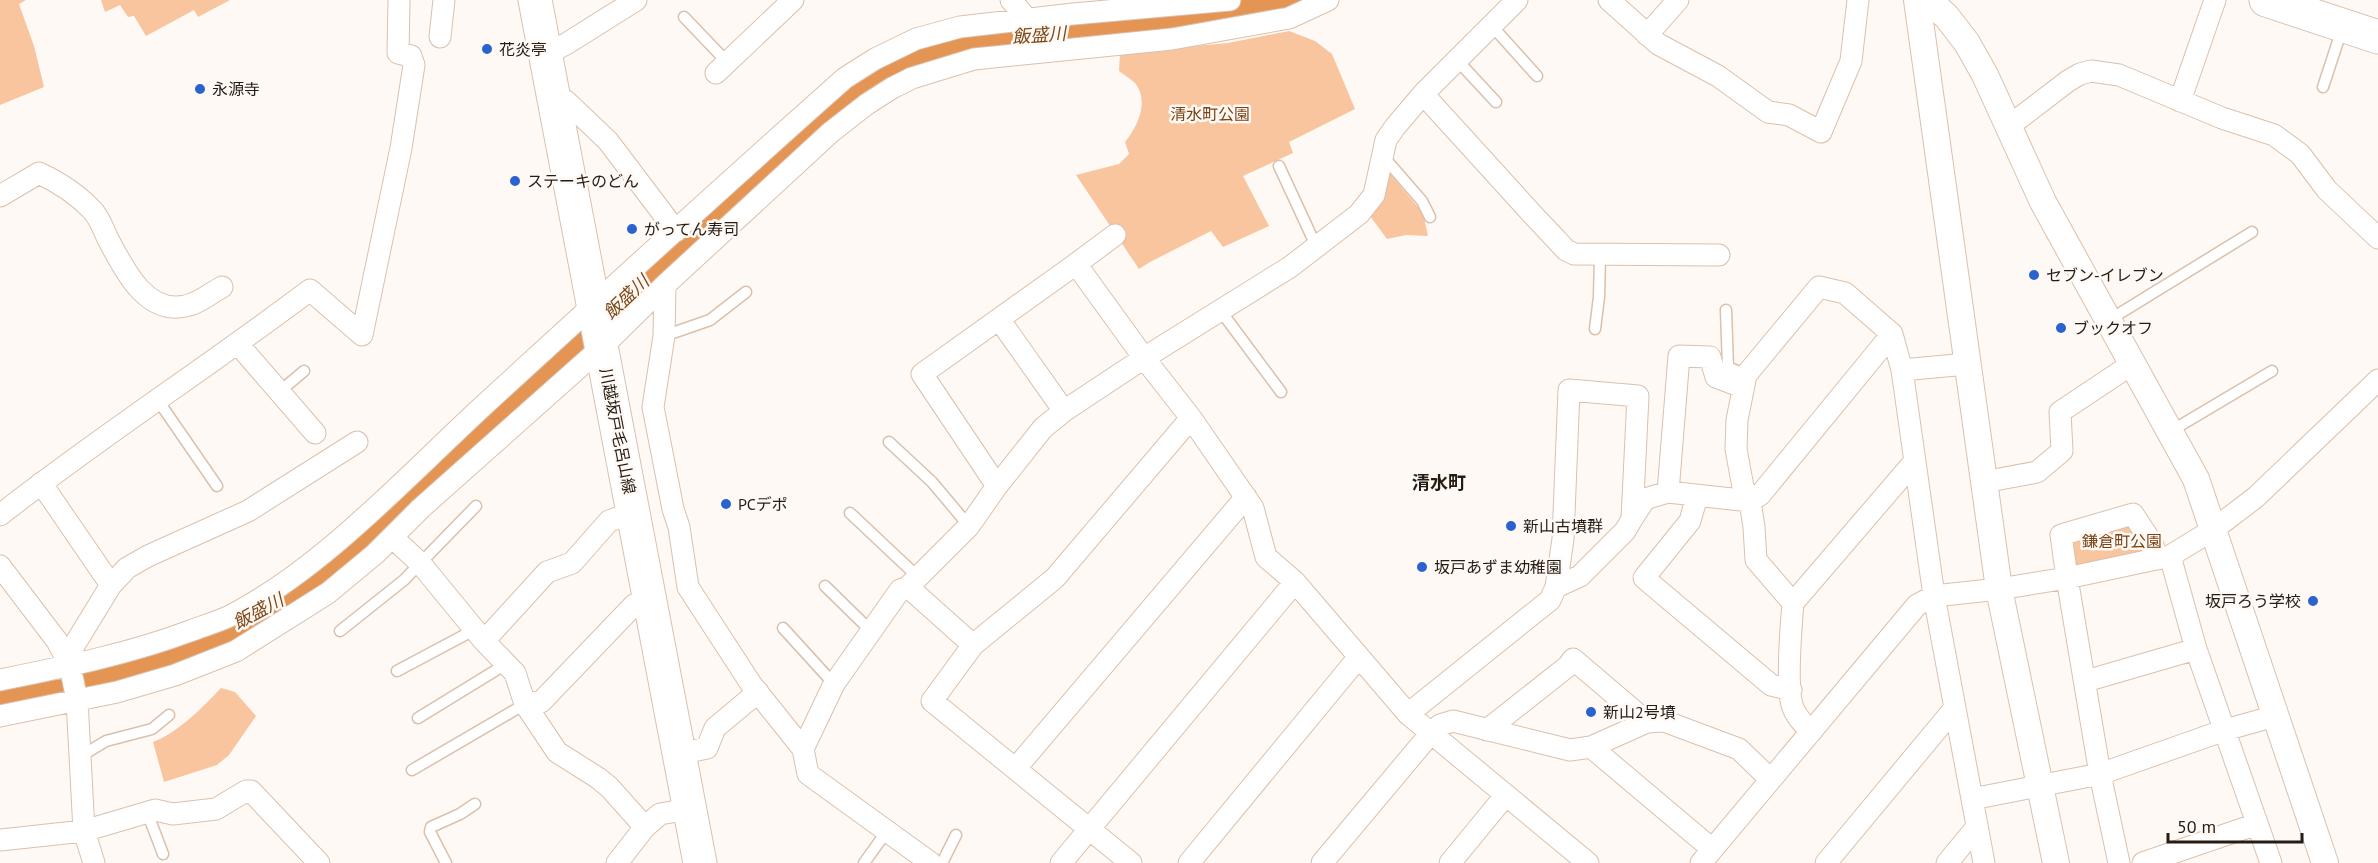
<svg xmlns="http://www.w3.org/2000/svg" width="2378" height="863" font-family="'PT Sans','Noto Sans JP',sans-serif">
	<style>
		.green { fill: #f8c59f }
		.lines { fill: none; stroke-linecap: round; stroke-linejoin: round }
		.river { stroke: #e49453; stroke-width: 32 }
		.service-casing { stroke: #dbc0ac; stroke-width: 13 }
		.minor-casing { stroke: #dbc0ac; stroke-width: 23 }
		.tertiary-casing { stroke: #dbc0ac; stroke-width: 28 }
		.primary-casing { stroke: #dbc0ac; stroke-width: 35 }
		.service { stroke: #fff; stroke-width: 10 }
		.minor { stroke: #fff; stroke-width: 21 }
		.tertiary { stroke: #fff; stroke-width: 26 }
		.primary { stroke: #fff; stroke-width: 33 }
		.poi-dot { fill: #2a62d0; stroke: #fef9f4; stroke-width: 2 }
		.labels { text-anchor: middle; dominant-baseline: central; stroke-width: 5; stroke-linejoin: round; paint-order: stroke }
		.poi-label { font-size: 16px; fill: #261c14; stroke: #fef9f4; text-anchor: start }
		.park-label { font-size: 16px; fill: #794415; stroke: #fef9f4 }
		.street-label { font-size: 16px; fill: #261c14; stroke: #fef9f4 }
		.water-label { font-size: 18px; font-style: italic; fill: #7e491a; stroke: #fef9f4 }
		.neighbourhood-label { font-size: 18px; font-weight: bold; fill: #261c14; stroke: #fef9f4 }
	</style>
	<rect width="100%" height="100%" fill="#fef9f4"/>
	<!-- green -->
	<path class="green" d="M0,0H26L19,4L34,46L44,87L0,105Z
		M101,0H230L198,17L194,10L146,36L134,16L128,17L120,5L105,12Z
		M1289,31L1315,41L1332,54L1355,109L1289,142L1293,153L1243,176L1269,226L1223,247L1211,231L1150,262L1139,269L1076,175L1119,164L1129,154L1125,142C1137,127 1150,102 1135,83C1131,79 1124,75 1119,71L1120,53L1228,43Z
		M1385,168L1423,213L1428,236L1406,235L1387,239L1367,212Z
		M2128,520L2147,546L2143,554L2078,568L2074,566L2071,538Z
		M221,688L235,692L256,716L229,755L217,765L164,782L153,742C179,732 202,708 221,688Z"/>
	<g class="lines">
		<!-- river -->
		<path class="river" d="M0,695C97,675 194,651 281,601C316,581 346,554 377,526C407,499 437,472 467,444C539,377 614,311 686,243C717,214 749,184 780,154C813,123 846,90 887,69C911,55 939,49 966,43C1072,20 1187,41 1289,0"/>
		<defs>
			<path id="service" d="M684,17L727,62
				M1492,26L1537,76
				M1457,60L1496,102
				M2323,87L2342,29
				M1382,155L1422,201L1430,217
				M1279,166L1317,248
				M1220,310L1281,392
				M1726,310L1728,367L1746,375
				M2109,320L2252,232
				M1595,329L1599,297L1600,255
				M664,336L710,320L746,292
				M279,392L304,371
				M157,399L217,486
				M2171,431L2272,371
				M889,442L932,482L969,526
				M850,513L918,577
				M825,586L871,631
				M783,628L834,684
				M340,631L404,580L476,506
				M397,671L474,630
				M418,718L506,664
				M81,756L106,741L152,729L169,715
				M412,770L525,704
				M147,812L163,854
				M446,863L430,832L431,827L460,814L475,804
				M864,863L887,831
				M942,863L956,835"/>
			<path id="minor" d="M1011,0L1027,19
				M1609,0L1658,44L1718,76L1768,112L1789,115L1821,132L1851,61L1858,0
				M1647,35L1678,0
				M440,37L444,0
				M546,54L566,44L636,0
				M716,73L793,0
				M1423,94L1534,216L1566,250L1574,254L1719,255
				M2180,101L2215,0
				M556,103L566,101L608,141L676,231
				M2009,126L2068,81L2080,74L2091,71L2119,75L2222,118L2274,135L2300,154L2327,190L2378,238
				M0,196L39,173C58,182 78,195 92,210C100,218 103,229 108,239C123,267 145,315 185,306C198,304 211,293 222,287
				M1076,264L1115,235
				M665,285L664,336L653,407L673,509L679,527L688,587L751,684L803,749
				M999,319L1064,411
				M238,344L315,433
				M1902,370L1967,364
				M1984,482L2037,472L2062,451L2060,412L2132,364
				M41,483L111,585
				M997,486L922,374L1076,264L1144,358L1191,418L1253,508L1266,557L1295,582L1408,714L1588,863
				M1668,492L1679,356L1710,357L1716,377L1742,387
				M1697,496L1690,521L1644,578L1771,685L1791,690
				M0,515C101,436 208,367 310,290L362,335L401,148L414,65L411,56L398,53L399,0
				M1632,519L1645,499L1668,492L1750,501L1760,495L1892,334
				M392,537L420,563L484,641L515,673L525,704L557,752L598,778L609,787L645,827
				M2170,556L2196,649L2271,863
				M0,566L57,641L70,666L77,700L84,831L94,863
				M908,587L973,645
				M1793,603L1914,462
				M484,641L547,572L572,563L609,521L634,512
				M67,657L111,585L127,568L148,556L248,511L357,442
				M0,680C64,667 129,654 190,631C203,626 217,622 230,616C323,568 406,477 483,406C603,296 723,186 845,78L875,59L916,39L960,27L1073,14L1230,0
				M2086,681L2196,649
				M525,704L541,702L634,605L649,599
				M1408,714L1550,600L1556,587L1563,539L1569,390L1638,396L1632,519L1625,531L1580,576L1556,587
				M0,716L117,692L175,675L236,651L328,593L375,554L421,508L602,347L665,285L831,132L867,104L892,88L912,78L974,59L1172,39L1289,18L1328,0
				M1487,730L1568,666L1573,659L1647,722
				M1811,732C1804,724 1795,716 1792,705C1786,683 1791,627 1793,603L1756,560L1754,527L1750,501L1743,487L1736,449L1737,420L1746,375L1819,287L1845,293L1892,334L1902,370L1934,596L1984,863
				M1591,747L1712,849
				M679,754L707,748L715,728L758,692
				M1016,768L1246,497
				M1972,799L2100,774L2225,730L2275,716
				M0,840L84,831L155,810L173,814L216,809L246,791H251L319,863
				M617,863L645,827L660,814L689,809
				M931,863L808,774L803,749L834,684L900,590L908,587L969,526L997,486L1043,428L1064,411L1144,358L1290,267L1359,214L1374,195L1386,140L1395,127L1423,94L1517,0
				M1061,863L1295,582
				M1131,863L932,701L973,645L1055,578L1191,418
				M1189,863L1358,658
				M1322,863L1431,733L1440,725L1453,721L1570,750L1591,747L1647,722L1664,721L1739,749L1770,779
				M1450,863L1505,796
				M1701,863L1917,605L1934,596L1999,589L2067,578L2170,556L2214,529L2256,497L2378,380
				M1826,863L1954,709
				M1947,863L1976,828
				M2119,863L2100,774L2067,578L2061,535L2133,514L2152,543L2158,559
				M2143,863L2257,824"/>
			<path id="tertiary" d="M1917,0L1999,589L2056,863
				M1929,0L1947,17L1967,43L1985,75L2043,202L2196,479L2325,863"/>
			<path id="primary" d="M535,0L700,863
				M2266,0L2378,37"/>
		</defs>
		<!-- service casing -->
		<use href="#service" class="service-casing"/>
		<!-- minor casing -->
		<use href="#minor" class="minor-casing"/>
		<!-- tertiary casing -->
		<use href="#tertiary" class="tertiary-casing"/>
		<!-- primary casing -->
		<use href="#primary" class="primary-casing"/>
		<!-- service -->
		<use href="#service" class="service"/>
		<!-- minor -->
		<use href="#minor" class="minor"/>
		<!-- tertiary -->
		<use href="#tertiary" class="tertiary"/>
		<!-- primary -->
		<use href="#primary" class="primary"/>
	</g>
	<!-- markers -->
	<g class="poi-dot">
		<circle cx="487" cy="49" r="6"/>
		<circle cx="200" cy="89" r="6"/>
		<circle cx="515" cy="181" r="6"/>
		<circle cx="632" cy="229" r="6"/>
		<circle cx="2034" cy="275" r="6"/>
		<circle cx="2061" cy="328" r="6"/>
		<circle cx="726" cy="504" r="6"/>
		<circle cx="1511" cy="526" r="6"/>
		<circle cx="1422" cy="567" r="6"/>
		<circle cx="2313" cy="601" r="6"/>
		<circle cx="1591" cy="712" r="6"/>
	</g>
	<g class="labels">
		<!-- poi labels -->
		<g class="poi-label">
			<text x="499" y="49">花炎亭</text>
			<text x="212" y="89">永源寺</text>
			<text x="527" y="181">ステーキのどん</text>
			<text x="644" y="229">がってん寿司</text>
			<text x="2046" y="275">セブン-イレブン</text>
			<text x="2073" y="328">ブックオフ</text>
			<text x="738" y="504">PCデポ</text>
			<text x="1523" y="526">新山古墳群</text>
			<text x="1434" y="567">坂戸あずま幼稚園</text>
			<text x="2301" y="601" text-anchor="end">坂戸ろう学校</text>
			<text x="1603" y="712">新山2号墳</text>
		</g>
		<!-- park labels -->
		<g class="park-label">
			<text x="1210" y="114">清水町公園</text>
			<text x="2122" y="541">鎌倉町公園</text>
		</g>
		<!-- street labels -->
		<g class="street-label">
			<text transform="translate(618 431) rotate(79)">川越坂戸毛呂山線</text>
		</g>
		<!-- water labels -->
		<g class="water-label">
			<text transform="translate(1039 35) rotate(-4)">飯盛川</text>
			<text transform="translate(626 297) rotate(-43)">飯盛川</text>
			<text transform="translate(258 611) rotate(-28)">飯盛川</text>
		</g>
		<!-- neighbourhood labels -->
		<g class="neighbourhood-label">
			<text x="1439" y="482">清水町</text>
		</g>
	</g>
	<!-- scale -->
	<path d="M2168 833v9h134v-9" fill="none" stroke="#261c14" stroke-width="3"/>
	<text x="2177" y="833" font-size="18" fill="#261c14" stroke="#fef9f4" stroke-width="4.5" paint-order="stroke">50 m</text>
</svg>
